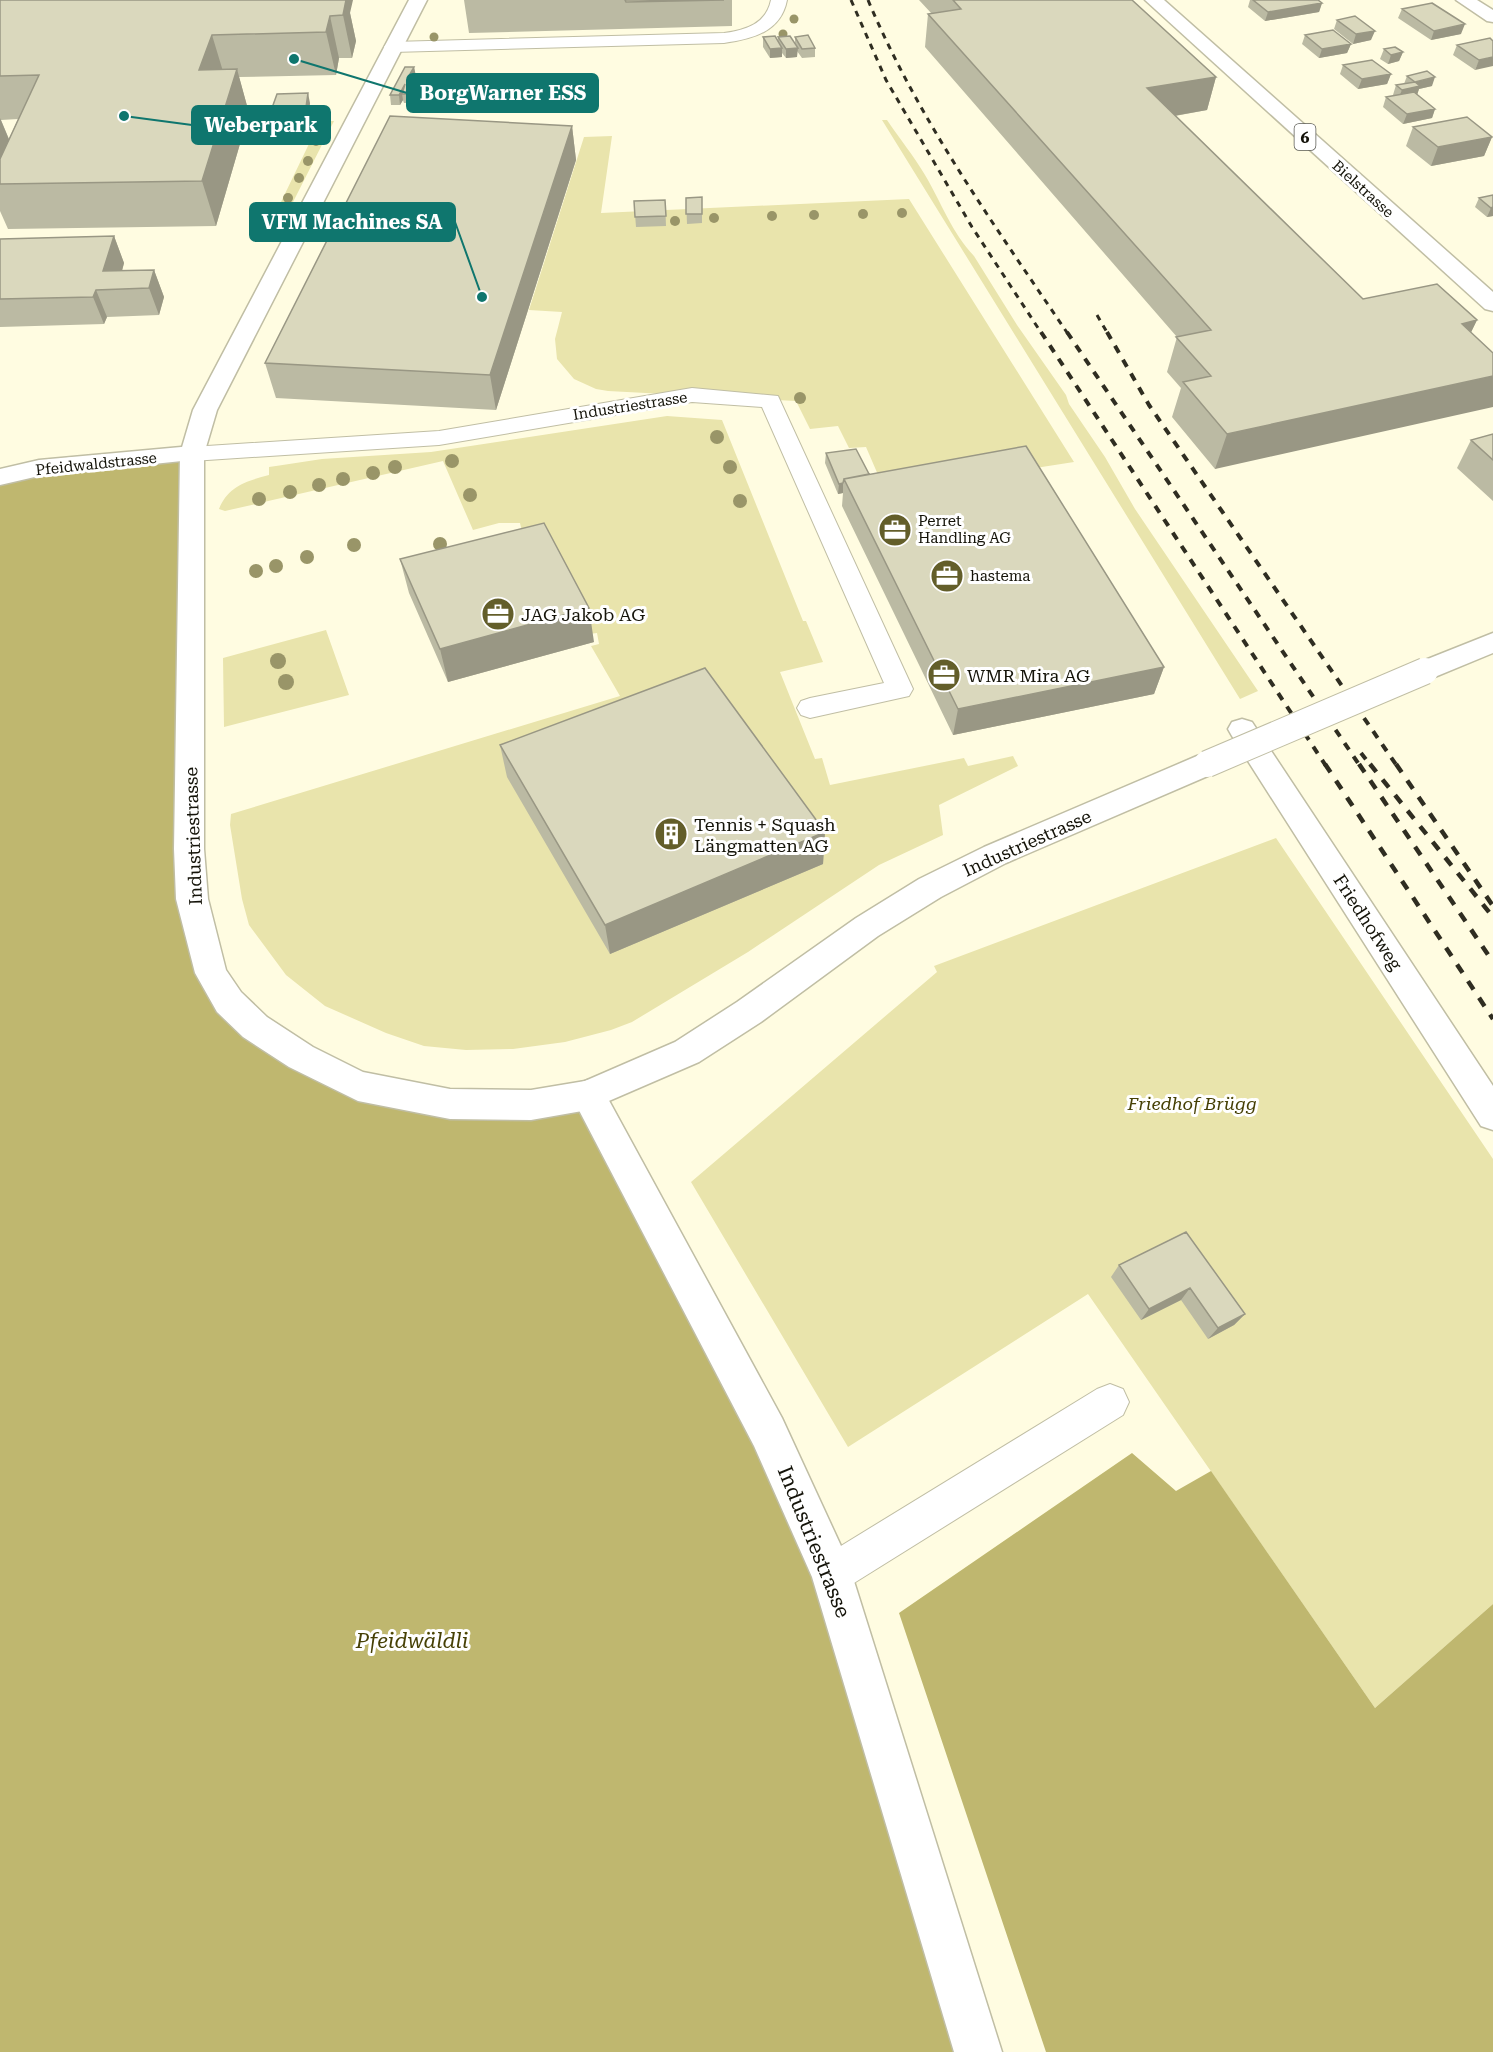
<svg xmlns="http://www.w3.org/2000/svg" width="1493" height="2052" font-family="'Roboto Serif',serif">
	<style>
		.green { fill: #e9e4ac }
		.forest { fill: #bfb76f }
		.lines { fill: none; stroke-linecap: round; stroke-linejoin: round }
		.lane-casing { stroke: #c0bea4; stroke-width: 2 }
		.street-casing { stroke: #c0bea4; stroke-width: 3 }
		.secondary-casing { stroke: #c0bea4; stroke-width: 3 }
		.primary-casing { stroke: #c0bea4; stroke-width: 3 }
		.lane { fill: #fff; fill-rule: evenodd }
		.street { fill: #fff; fill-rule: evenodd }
		.secondary { fill: #fff; fill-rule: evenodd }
		.primary { fill: #fff; fill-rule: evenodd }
		.rail-far2 { stroke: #2f2d21; stroke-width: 3; stroke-dasharray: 6 6; stroke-linecap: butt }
		.rail-far1 { stroke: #2f2d21; stroke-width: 4; stroke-dasharray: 8 8; stroke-linecap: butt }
		.rail { stroke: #2f2d21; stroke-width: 4.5; stroke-dasharray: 10 10; stroke-linecap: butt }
		.secondary-bridge-casing { stroke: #c0bea4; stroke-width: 28; stroke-linecap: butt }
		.secondary-bridge { stroke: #fff; stroke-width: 26 }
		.tree { fill: #999568 }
		.wall { fill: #bbbaa3; fill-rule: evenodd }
		.shaded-wall { fill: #999784 }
		.building { fill: #dad8bd; stroke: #999784; stroke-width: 1.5 }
		.labels { text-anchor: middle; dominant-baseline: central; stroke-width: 6; stroke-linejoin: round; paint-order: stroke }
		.far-street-label { font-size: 15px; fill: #141309; stroke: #fff }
		.far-poi-label { font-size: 15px; fill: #141309; stroke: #fff; text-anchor: start }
		.shield { fill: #fff; stroke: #5a5a53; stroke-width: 1.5 }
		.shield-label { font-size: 16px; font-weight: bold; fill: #141309 }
		.poi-label { font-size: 18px; fill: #141309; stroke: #fff; text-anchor: start }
		.street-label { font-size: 18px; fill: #141309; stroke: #fff }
		.park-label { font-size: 18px; font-style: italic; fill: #464005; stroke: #fff }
		.near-street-label { font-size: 21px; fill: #141309; stroke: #fff }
		.near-park-label { font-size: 21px; font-style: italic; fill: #464005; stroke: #fff }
		.leader { fill: none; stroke: #0f766e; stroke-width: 2 }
		.callout-dot { fill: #0f766e; stroke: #fff; stroke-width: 2 }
		.callout { fill: #0f766e; stroke: #0f766e; stroke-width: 2 }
		.callout-label { font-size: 20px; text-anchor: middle; font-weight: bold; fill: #fff }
	</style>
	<rect width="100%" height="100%" fill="#fffce1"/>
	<!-- green -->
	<path class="green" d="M882,120H887C899,138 914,156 925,175C941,202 952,233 974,256L1017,325L1066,395L1069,404L1105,457L1135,509L1258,691L1240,699Z
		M320,121H334L292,204L287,206L281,205V202Z
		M612,136L601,213L909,199L1074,462L885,491L866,447L849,448L838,426L810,429L796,401L608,391L596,389L574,379L557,359L555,339L562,312L529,310L584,137Z
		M667,416L722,420L803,621H806L823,662L780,672L815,759L822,758L830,785L964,758L968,766L1013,756L1018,766L939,805L943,835L879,865L748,952L632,1022L611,1030L565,1042L513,1049L466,1050L424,1046L386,1033L325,1006L286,975L249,925L242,899L230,825L231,814L620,696L591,646L599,644L597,633L589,634L529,562L520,523H499L473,530L443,461L225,511L219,509C228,486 247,481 269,475V467L276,466L322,459L431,452Z
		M326,630L349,695L224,727L223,658Z
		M1276,838L1493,1159V1604L1375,1708L1088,1294L848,1447L691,1182L937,972L934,966Z"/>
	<!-- forest -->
	<path class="forest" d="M192,454L189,849L229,1002L358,1086L588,1095L768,1432L978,2052H0V477Z
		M1132,1453L1176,1491L1211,1471L1375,1708L1493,1604V2052H1046L899,1613Z"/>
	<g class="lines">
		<defs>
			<path id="lane" d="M771,0H787C781,32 752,39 724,43L393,52L387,51L384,47L387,43L393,42L724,33C746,30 766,24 771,0Z
				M692,388L778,396L913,689L909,696L810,718L801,715L797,708L801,701L810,698L884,683L762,407L692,402L439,445L192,461L184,459L180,454L184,449L192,447L439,431Z
				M1110,1384L1123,1389L1129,1402L1123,1415L846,1588L832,1594L818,1588L812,1574L818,1560L1097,1389Z"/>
			<path id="street" d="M1456,0H1477L1493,10V22L1487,21Z
				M192,446L201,449L204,454L201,459L39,476L0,485V469L39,460Z
				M1242,719L1252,722L1493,1086V1130L1481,1126L1232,736L1228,729L1232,722Z
				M588,1080L600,1084L782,1418L847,1559L1002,2052H954L812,1577L754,1446L571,1095L576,1084Z"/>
			<path id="secondary" d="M409,0H427L217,410L204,454V849L208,899L226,970L241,992L267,1017L313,1047L363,1072L450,1089L531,1090L585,1081L675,1042L737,1002L856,918L919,879L984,847L1197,756L1207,753L1217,756L1221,764L1217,772L1006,863L941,897L878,936L761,1022L699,1062L588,1110L531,1120L450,1119L358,1101L289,1067L243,1037L217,1012L195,973L176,899L174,849L180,454L193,410Z
				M1493,633V653L1425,681L1415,678L1411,671L1415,664Z"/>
			<path id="primary" d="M1145,0H1164L1493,292V311L1485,309Z"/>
		</defs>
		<!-- lane casing -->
		<use href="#lane" class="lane-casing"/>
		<!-- street casing -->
		<use href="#street" class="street-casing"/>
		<!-- secondary casing -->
		<use href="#secondary" class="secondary-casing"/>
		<!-- primary casing -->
		<use href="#primary" class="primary-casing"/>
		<!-- lane -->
		<use href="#lane" class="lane"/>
		<!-- street -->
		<use href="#street" class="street"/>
		<!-- secondary -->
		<use href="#secondary" class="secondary"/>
		<!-- primary -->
		<use href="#primary" class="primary"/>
		<!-- rail-far2 -->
		<path class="rail-far2" d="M851,0L886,80L972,227L1042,334
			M868,0C919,121 995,226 1068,334
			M1097,315L1108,334"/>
		<!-- rail-far1 -->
		<path class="rail-far1" d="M1041,332L1326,766
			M1067,332L1360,766
			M1107,332L1149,405L1397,766
			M1361,753L1371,766"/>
		<!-- rail -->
		<path class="rail" d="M1325,764L1493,1019
			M1359,764L1493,962
			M1370,764L1493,917
			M1396,764L1493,906"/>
		<defs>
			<path id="secondary-bridge" d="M1207,764L1425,671"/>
		</defs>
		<!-- secondary-bridge casing -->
		<use href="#secondary-bridge" class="secondary-bridge-casing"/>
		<!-- secondary-bridge -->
		<use href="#secondary-bridge" class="secondary-bridge"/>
	</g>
	<!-- trees -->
	<g class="tree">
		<circle cx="794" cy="19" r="4.5"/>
		<circle cx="783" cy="34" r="4.5"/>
		<circle cx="434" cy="37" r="4.5"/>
		<circle cx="316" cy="141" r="5"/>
		<circle cx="308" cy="161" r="5"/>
		<circle cx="299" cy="178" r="5"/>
		<circle cx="288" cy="198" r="5"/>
		<circle cx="902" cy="213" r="5"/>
		<circle cx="863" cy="214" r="5"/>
		<circle cx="814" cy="215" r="5"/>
		<circle cx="772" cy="216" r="5"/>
		<circle cx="714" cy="218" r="5"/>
		<circle cx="675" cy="221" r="5"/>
		<circle cx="800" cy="398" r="6"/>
		<circle cx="717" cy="437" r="7"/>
		<circle cx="452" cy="461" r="7"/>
		<circle cx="395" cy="467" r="7"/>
		<circle cx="730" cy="467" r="7"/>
		<circle cx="373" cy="473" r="7"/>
		<circle cx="343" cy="479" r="7"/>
		<circle cx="319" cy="485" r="7"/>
		<circle cx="290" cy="492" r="7"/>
		<circle cx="470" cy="495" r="7"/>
		<circle cx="259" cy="499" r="7"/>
		<circle cx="740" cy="501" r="7"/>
		<circle cx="440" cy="544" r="7"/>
		<circle cx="354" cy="545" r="7"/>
		<circle cx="307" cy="557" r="7"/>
		<circle cx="276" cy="566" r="7"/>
		<circle cx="256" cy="571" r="7"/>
		<circle cx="278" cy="661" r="8"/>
		<circle cx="286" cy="682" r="8"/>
	</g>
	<!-- wall -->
	<path class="wall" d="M0,0L350,13L356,41L352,58H339L336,75L239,77L249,113L216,226L8,229L0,211ZM18,119L9,139L1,120Z
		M464,0H732V26L469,33Z
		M919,0H1132L1216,77L1207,110L1175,116L1363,299L1477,320L1471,332L1215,469L1172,417L1181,388L1167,372L1177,337L925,47L928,14H932Z
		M1250,0H1318L1322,3L1319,12L1265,21L1248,7Z
		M1402,9L1461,34L1431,40L1398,18Z
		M1337,20L1371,40L1353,44L1334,29Z
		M1305,35L1351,44L1347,53L1319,58L1302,44Z
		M763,37L778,40V37L795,43V37L815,48V57L802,58L797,51V57L786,58L782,53V57L770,58L763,47Z
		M1490,38L1475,70L1453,55L1457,45Z
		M1384,49L1403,52L1399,61L1388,64L1380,59Z
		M1343,65L1391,74L1387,84L1358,89L1340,74Z
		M414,67L415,74L421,84L412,103H404L403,100L400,105H391L390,95Z
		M1407,76L1432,86L1419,89L1417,95L1435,109L1432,118L1403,124L1383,107L1386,97L1394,96L1393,95L1396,85L1404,84Z
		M310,103L308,116L275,118L272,108Z
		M572,126L576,160L496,410L276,398L265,363Z
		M1413,127L1492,137L1484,156L1431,166L1406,146Z
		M1493,195V216L1487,217L1475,207L1479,198Z
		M702,197V223L687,224L686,198Z
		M665,200L666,226L636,227L634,201Z
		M114,236L124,263L122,271L154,270L164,297L159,315L107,317L104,324L0,327V239Z
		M1493,434V501L1457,468L1471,440Z
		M826,453L869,474L1164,667L1154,694L953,735L842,506L843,493L838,494L825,463Z
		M400,559L594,642L448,682L409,593Z
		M500,745L825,832L823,864L610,954L507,777Z
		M1186,1232L1245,1314L1234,1325L1208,1339L1181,1300L1141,1320L1111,1277L1119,1265Z"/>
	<!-- shaded-wall -->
	<path class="shaded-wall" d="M334,0H353L350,13L356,41L352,58L343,15Z
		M1322,3L1319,12L1265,21L1268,12Z
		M330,16L339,58L336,75L326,32Z
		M1465,24L1461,34L1431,40L1434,31Z
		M1375,31L1371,40L1353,44L1356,34Z
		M212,35L225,78L199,70Z
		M1351,44L1347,53L1319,58L1322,49Z
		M782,48V57L770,58V49Z
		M798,48L797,57L786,58V49Z
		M1403,52L1399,61L1388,64L1391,55Z
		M1493,57V66L1475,70L1479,60Z
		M414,67L416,76L410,74Z
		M237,69L249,113L216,226L202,181Z
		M1391,74L1387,84L1358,89L1362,79Z
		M419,75L421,84L412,103L410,94Z
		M1216,77L1207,110L1139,122L1147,88Z
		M1435,77L1432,86L1419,89L1417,95L1398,99L1402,90L1415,82Z
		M405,84L402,94L403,100L400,105L399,95Z
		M308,93L310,103L308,116L306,107Z
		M1435,109L1432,118L1403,124L1407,114Z
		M0,118L10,142L0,161Z
		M572,126L576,160L496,410L490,375Z
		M1492,137L1484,156L1431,166L1438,147Z
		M1493,207V216L1487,217L1491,208Z
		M114,236L124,263L117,289L103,271Z
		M154,270L164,297L159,315L149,288Z
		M96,290L107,317L104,324L93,297Z
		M1477,320L1460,355L1462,324Z
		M1493,376V407L1215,469L1227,434Z
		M843,483V493L838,494L839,484Z
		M589,608L594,642L448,682L440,649Z
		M1164,667L1154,694L953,735L958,709Z
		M825,832L823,864L610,954L605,925Z
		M1190,1288L1181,1300L1141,1320L1149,1309Z
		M1245,1314L1234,1325L1208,1339L1218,1328Z"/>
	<!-- building -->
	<path class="building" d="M0,0H346L343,15L330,16L326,32L212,35L199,70L237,69L202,181L0,184V159L39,75L0,76Z
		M625,0H724L626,2Z
		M953,0H1132L1216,77L1147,88L1363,299L1437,284L1477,320L1462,324L1493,353V376L1227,434L1183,382L1211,376L1176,337L1211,330L928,14L961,9Z
		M1253,0H1318L1322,3L1268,12Z
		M1432,3L1465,24L1434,31L1402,9Z
		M1355,16L1375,31L1356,34L1337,20Z
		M1333,30L1351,44L1322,49L1305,35Z
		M808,35L815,48L802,49L795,37Z
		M775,36L782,48L770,49L763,37Z
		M790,36L798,48L786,49L778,37Z
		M1490,38L1493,41V57L1479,60L1457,45Z
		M1395,47L1403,52L1391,55L1384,49Z
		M1372,60L1391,74L1362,79L1343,65Z
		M405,67H414L410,74L419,75L410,94H402L405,84L399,95H390Z
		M1427,71L1435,77L1415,82L1407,76Z
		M1415,82L1420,86L1402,90L1396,85Z
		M1414,92L1435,109L1407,114L1386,97Z
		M308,93L306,107L272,108L277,94Z
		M390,116L572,126L490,375L265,363Z
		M1467,117L1492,137L1438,147L1413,127Z
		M1493,195V207L1491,208L1479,198Z
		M702,197V214H686V198Z
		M665,200L666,216L635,217L634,201Z
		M114,236L103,271L154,270L149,288L96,290L93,297L0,299V239Z
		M1493,434V460L1471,440Z
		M1026,446L1164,667L958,709L844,479Z
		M856,449L869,474L844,479L843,483L839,484L826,453Z
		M544,523L589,608L440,649L400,559Z
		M705,668L825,832L605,925L500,745Z
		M1186,1232L1245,1314L1218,1328L1190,1288L1149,1309L1119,1265Z"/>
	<!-- icons -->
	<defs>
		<symbol id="office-disc" viewBox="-11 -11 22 22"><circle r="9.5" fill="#635e2a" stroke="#fff"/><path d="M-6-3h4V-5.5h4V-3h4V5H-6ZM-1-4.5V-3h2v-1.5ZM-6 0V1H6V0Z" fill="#fff"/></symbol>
		<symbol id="building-disc" viewBox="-11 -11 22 22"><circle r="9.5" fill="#635e2a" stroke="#fff"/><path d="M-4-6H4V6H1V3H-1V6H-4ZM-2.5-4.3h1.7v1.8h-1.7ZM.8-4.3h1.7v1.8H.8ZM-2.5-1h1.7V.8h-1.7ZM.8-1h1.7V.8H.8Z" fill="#fff"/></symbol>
	</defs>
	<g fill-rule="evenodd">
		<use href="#office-disc" x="876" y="511" width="38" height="38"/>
		<use href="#office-disc" x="928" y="557" width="38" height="38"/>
		<use href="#office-disc" x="479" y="595" width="38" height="38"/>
		<use href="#office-disc" x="925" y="656" width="38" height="38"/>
		<use href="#building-disc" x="652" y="815" width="38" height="38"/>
	</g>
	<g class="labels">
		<!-- far-street labels -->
		<g class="far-street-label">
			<text transform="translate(1363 189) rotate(42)">Bielstrasse</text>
			<text transform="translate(630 406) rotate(-9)">Industriestrasse</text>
			<text transform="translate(96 464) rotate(-6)">Pfeidwaldstrasse</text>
		</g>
		<!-- far-poi labels -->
		<g class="far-poi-label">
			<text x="918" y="521">Perret<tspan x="918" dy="17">Handling AG</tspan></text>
			<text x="970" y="576">hastema</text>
		</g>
		<!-- shield labels -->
		<rect class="shield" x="1294.5" y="124" width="21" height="26" rx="4.5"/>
		<g class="shield-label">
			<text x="1305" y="137">6</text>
		</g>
		<!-- poi labels -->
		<g class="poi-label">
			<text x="521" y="614">JAG Jakob AG</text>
			<text x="967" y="675">WMR Mira AG</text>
			<text x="694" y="824">Tennis + Squash<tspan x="694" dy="21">Längmatten AG</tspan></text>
		</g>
		<!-- street labels -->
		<g class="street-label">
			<text transform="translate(193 836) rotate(-92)">Industriestrasse</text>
			<text transform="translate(1027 843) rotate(-24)">Industriestrasse</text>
			<text transform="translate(1368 922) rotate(57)">Friedhofweg</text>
		</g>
		<!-- park labels -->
		<g class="park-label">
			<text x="1192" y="1103">Friedhof Brügg</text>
		</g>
		<!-- near-street labels -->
		<g class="near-street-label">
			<text transform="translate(814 1542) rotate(68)">Industriestrasse</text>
		</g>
		<!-- near-park labels -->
		<g class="near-park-label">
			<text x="412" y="1641">Pfeidwäldli</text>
		</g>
	</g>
	<!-- callouts -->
	<path class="leader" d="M294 59L407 93M124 116L192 125M482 297L455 222"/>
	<g class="callout-dot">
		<circle cx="294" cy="59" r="6"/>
		<circle cx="124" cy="116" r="6"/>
		<circle cx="482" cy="297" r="6"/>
	</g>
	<g class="callout">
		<rect x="407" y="74" width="191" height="38" rx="6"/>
		<rect x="192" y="106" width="138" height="38" rx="6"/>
		<rect x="250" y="203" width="205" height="38" rx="6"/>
	</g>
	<g class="callout-label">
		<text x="503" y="100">BorgWarner ESS</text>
		<text x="261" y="132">Weberpark</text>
		<text x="352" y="229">VFM Machines SA</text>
	</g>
</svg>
